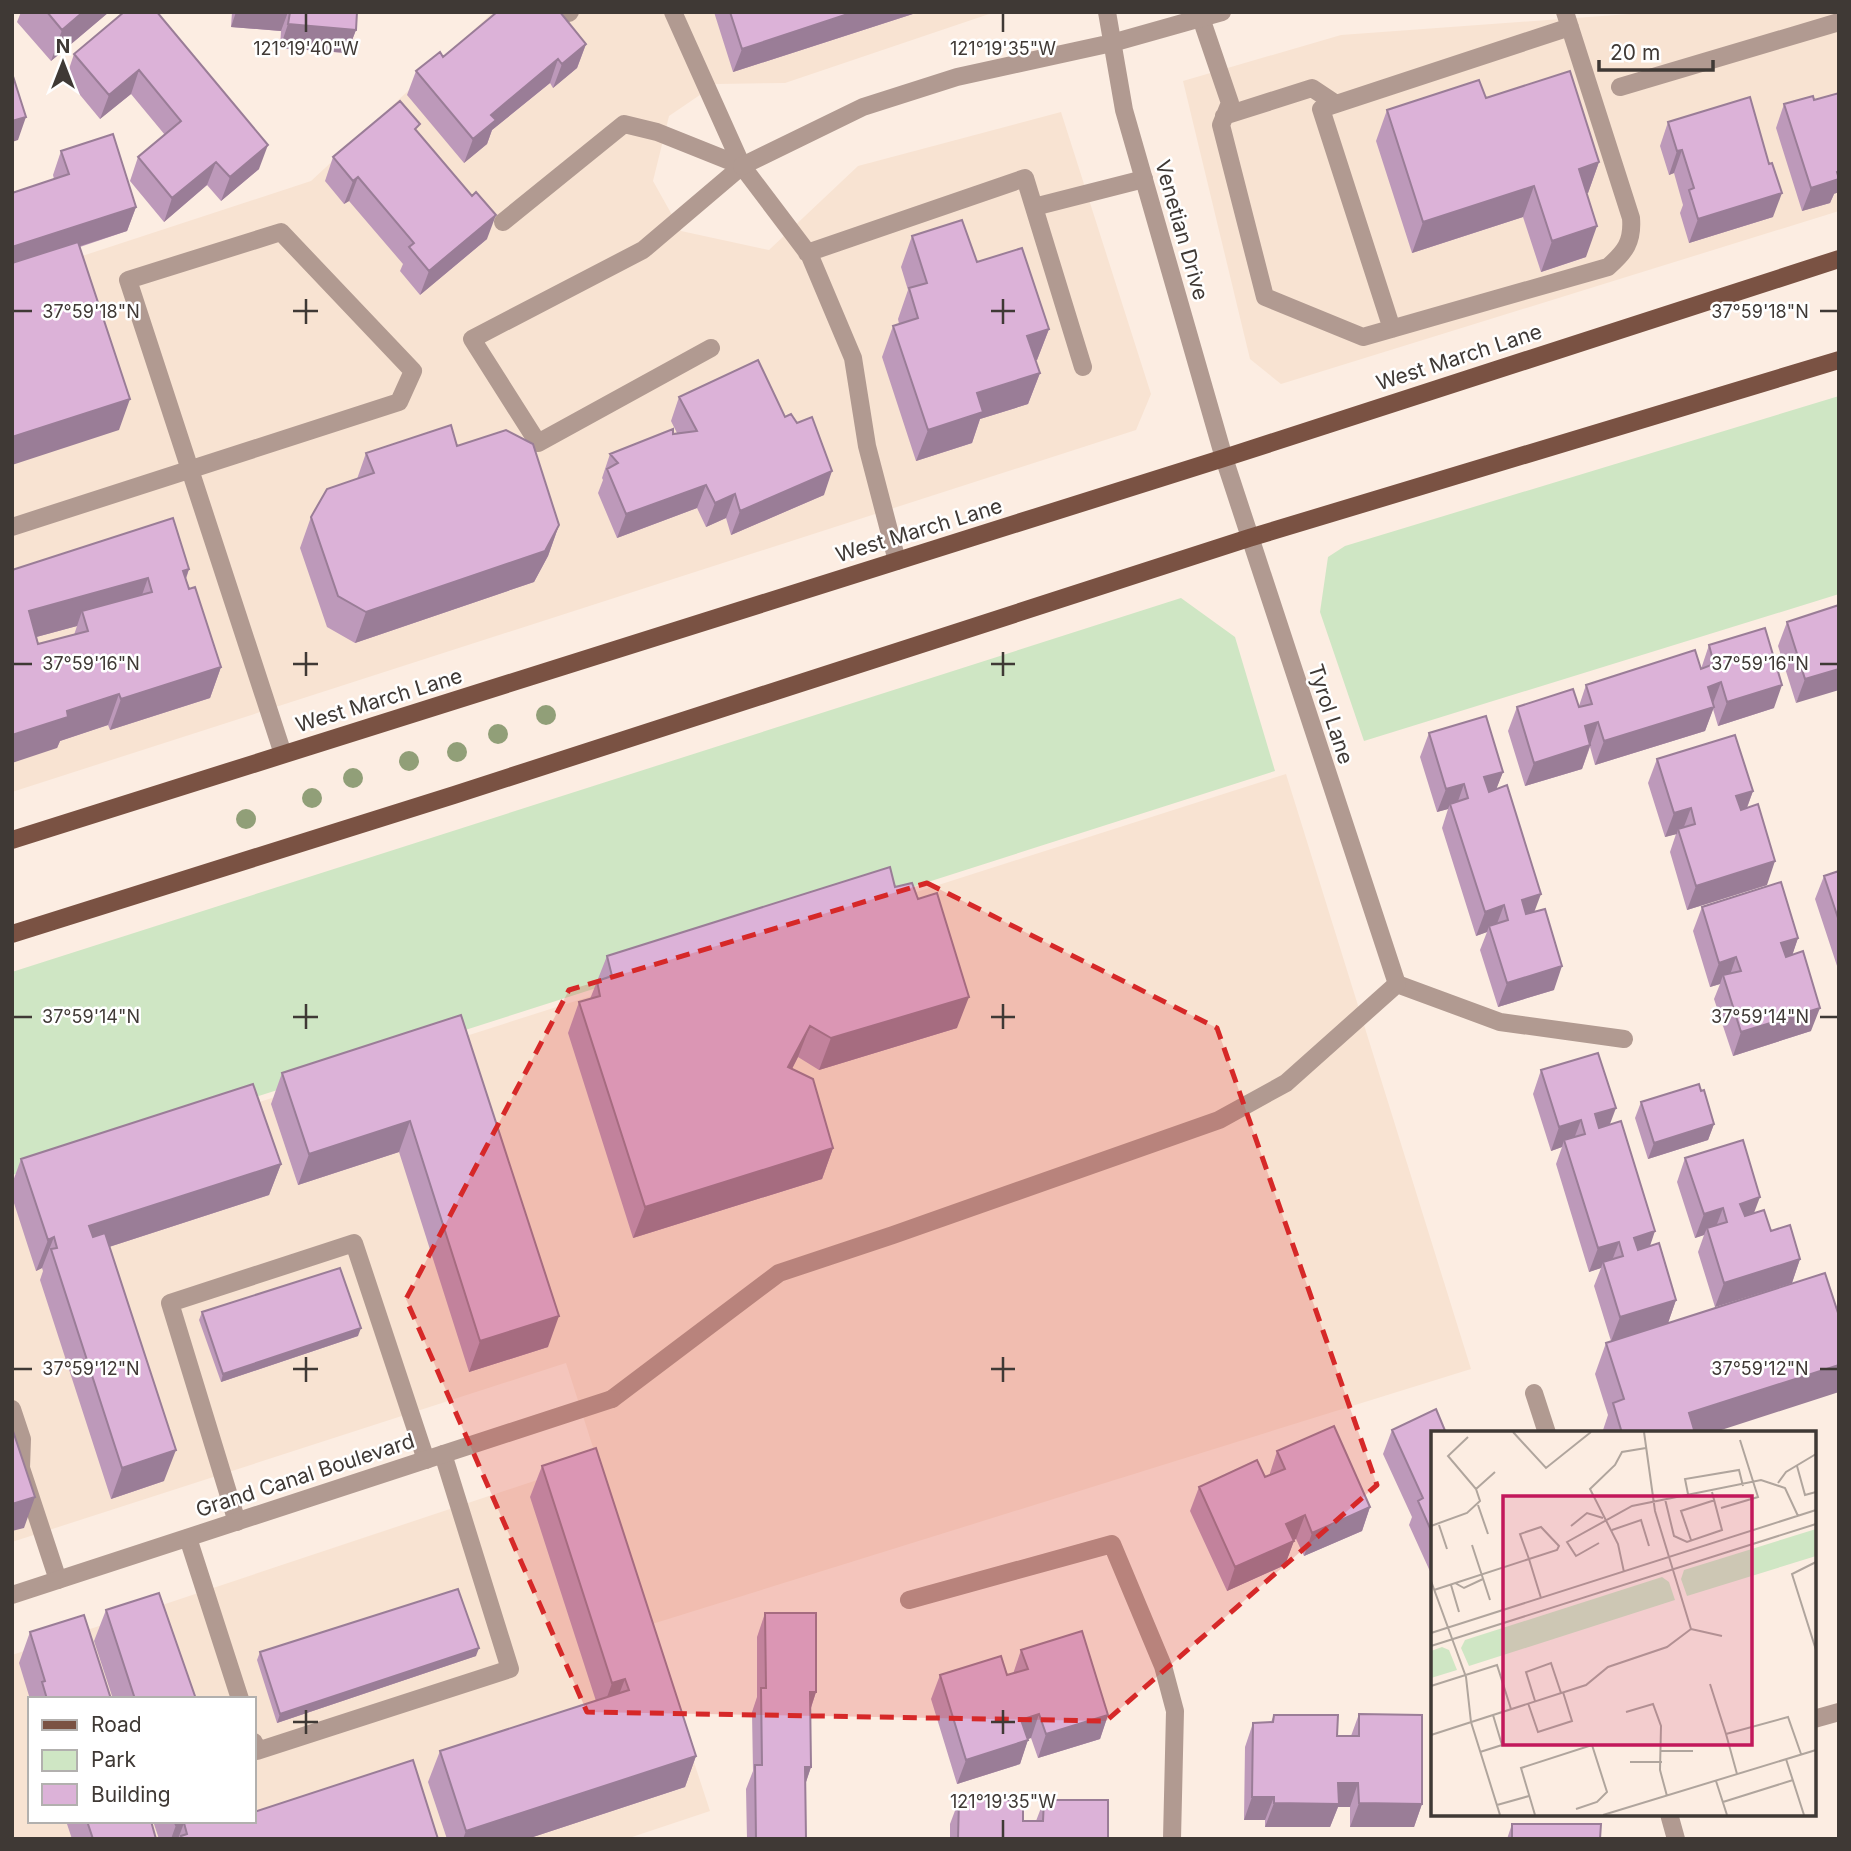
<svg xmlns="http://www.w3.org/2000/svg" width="1851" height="1851" font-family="Inter,sans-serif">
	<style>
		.built { fill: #f8e3d2; fill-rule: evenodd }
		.green { fill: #cfe6c4 }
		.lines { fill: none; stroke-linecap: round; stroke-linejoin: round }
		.service { stroke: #b19a91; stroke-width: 18 }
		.minor { stroke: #b19a91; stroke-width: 18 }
		.primary { stroke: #7a5243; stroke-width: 18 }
		.tree { fill: #919f78 }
		.wall { fill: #bd99ba; fill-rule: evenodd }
		.shaded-wall { fill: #9a7d97 }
		.building { fill: #dcb2d8; stroke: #9a7d97; stroke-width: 2; fill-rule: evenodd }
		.marked { fill: #d62828; fill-opacity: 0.2; stroke: #d62828; stroke-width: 5; stroke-dasharray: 14 9; stroke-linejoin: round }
		.ticks { fill: none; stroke: #3f3935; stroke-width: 2.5 }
		.labels { text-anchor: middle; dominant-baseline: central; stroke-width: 5; stroke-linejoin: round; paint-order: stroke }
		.street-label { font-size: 21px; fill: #3f3935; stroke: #fff }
		.inset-road { fill: none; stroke: #b0a59d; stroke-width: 2 }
		.view { fill: #c2185b; fill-opacity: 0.15; stroke: #c2185b; stroke-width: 3.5 }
		.inset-edge { fill: none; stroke: #3f3935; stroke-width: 3.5 }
		.ticks-label { font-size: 18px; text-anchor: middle; fill: #3f3935; stroke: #fff; stroke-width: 5; stroke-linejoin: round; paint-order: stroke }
	</style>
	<rect width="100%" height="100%" fill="#fcede2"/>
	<!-- built -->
	<path class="built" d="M493,12H995L785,83L716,84L669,116L653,181L681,231L769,250L858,166L1061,112L1151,394L1136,430L12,792V279L311,181Z
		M1657,12H1839V211L1281,384L1250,359L1183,81L1341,35Z
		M1286,774L1471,1369L649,1625L710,1811L626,1839H12V1655L597,1460L566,1363L12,1542V1181ZM30,1699H254V1821H30Z"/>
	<!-- green -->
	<path class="green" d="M1839,396V594L1364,741L1320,612L1328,557L1345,546Z
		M1181,598L1235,637L1275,771L12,1175V972Z"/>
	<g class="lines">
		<!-- service -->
		<path class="service" d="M673,12L742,166L810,256L853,358L867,446L897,561
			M569,13L570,12
			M1201,18L1230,103L1221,125L1265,297L1363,337L1608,267C1625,252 1633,242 1631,218L1565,12
			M1620,87L1839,22
			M1224,116L1312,88L1336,104
			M1034,207L1144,179
			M503,222L624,124L657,132L742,166
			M807,253L1025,178L1083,367
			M1392,329L1321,109L1570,27
			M711,348L538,443L472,339L643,250L742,166
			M12,527L399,402L413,371L281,232L128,280L283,754
			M1534,1393L1547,1433
			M612,1399L779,1273L893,1235L1219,1120L1286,1083L1397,984L1500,1022L1624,1039
			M12,1409L22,1439L21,1468L58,1580
			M237,1522L170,1303L354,1243L426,1460
			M188,1538L240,1699
			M1814,1719L1839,1712
			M254,1742L257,1751L510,1669L443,1454
			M1669,1814L1676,1839"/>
		<!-- minor -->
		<path class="minor" d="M1107,12L1124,110L1224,458L1397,984
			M742,166L863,107L957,77L1112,43L1222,12
			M12,1595L612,1399
			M909,1600L1112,1544L1163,1666L1175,1711L1172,1839"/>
		<!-- primary -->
		<path class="primary" d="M12,840L1224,458L1839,259
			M12,934L454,795L1249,538L1839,360"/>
	</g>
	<!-- trees -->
	<g class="tree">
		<circle cx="546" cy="715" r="10"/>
		<circle cx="498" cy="734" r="10"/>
		<circle cx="457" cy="752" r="10"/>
		<circle cx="409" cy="761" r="10"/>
		<circle cx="353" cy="778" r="10"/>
		<circle cx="312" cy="798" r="10"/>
		<circle cx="246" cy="819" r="10"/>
	</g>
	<!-- wall -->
	<path class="wall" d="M21,12H109L51,61L17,22Z
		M124,12L259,169L221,201L207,185L164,222L130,181L138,157L165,135L131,94L100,119L66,78L74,54Z
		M232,12H357L356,30L347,53L280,48L281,31L231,27Z
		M714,12H919L733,72Z
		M586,44L577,68L553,88L550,83L492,130L487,144L464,163L407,95L416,71L443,57Z
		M1486,98L1599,162L1588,193H1587L1586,257L1541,272L1523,217L1412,253L1376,141L1387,110Z
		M1784,104L1834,194L1830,203L1802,211L1776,128Z
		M1668,122L1773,217L1689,243L1680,213L1683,205L1674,173L1669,175L1660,146Z
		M417,131L487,239L420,295L400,271L403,264L349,201L344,204L325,181L333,157Z
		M61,151L136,207L127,231L80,247L119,430L53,175Z
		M912,236L977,262L1049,329L1037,360L1035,361L1040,373L1028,404L980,419L972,443L916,461L882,357L893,326L899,324L898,319L908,290L901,267Z
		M679,397L785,417L824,495L731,535L726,518L706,527L697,508L617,538L598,493L603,480L602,478L610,454L677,433L671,421Z
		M457,446L559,525L548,556L534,582L355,643L327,627L300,548L311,517L357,479L366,453Z
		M189,569L186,579L221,667L210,698L110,730L108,725L60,741L57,748L12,570ZM77,626L74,635L38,644L36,637Z
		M1839,605L1796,703L1778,646L1787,622Z
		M1709,645L1774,708L1718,726L1713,709L1705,731L1595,765L1590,747L1582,769L1525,786L1508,731L1517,707L1579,706L1586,685L1701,669Z
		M1429,733L1503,772L1496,789L1534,912L1554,990L1498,1007L1480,950L1487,932L1476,936L1442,828L1448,809L1437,812L1420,757Z
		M1657,759L1753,791L1747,808L1767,885L1687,910L1670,852L1676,834L1665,837L1648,783Z
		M1839,871V972L1815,899L1824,876Z
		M895,887L957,1028L819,1070L798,1057L792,1069L833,1148L822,1179L633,1238L568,1033L579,1002L590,999L607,956Z
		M1702,907L1798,938L1792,955L1811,1031L1733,1056L1714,999L1720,984L1710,987L1693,931Z
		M461,1015L548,1347L469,1372L399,1152L298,1185L271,1104L282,1073Z
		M1541,1070L1609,1125L1650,1246L1676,1300L1668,1323L1712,1433H1602L1608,1415L1595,1374L1606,1343L1611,1341L1594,1286L1601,1268L1589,1272L1556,1164L1562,1147L1551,1151L1533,1094Z
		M1701,1091L1714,1124L1708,1140L1648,1159L1635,1118L1641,1102Z
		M1685,1158L1754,1213L1800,1259L1792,1283L1715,1307L1698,1252L1704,1235L1695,1238L1677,1182Z
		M21,1159L281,1164L269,1195L109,1247L164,1481L111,1499L40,1280L43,1271L42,1268L36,1271L12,1197V1184Z
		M202,1312L358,1336L221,1382L199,1320Z
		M1392,1430L1433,1433V1578L1409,1525L1412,1517L1383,1454Z
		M1277,1451L1370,1507L1362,1531L1304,1556L1296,1539L1294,1540L1285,1565L1227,1591L1190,1511L1199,1487L1269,1476Z
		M542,1466L696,1756L685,1787L527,1839H447L428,1782L440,1751L596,1701L530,1497Z
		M106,1610L196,1699H113L94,1641Z
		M765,1613L816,1692L811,1708V1767L805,1785L806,1839H747L746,1789L753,1771L752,1712L757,1697V1637Z
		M30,1632L111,1699H30L19,1663Z
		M1021,1650L1108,1715L1100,1739L1038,1758L1031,1738L1028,1739L1020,1764L957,1784L931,1699L940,1675H1007L1013,1674Z
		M260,1652L476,1656L277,1723L257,1660Z
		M1359,1714L1422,1804L1414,1827H1350V1807H1338L1330,1827H1265V1820H1244L1245,1747L1253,1723L1271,1722L1274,1715L1337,1736H1351Z
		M959,1800L1023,1821H1036L1044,1800L1108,1839H950V1824Z
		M66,1821H151L156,1839H72Z
		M153,1821H254L438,1839H159Z
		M1512,1824L1600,1839H1507Z"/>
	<!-- shaded-wall -->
	<path class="shaded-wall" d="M83,12H109L51,61L62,30Z
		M236,12H288L281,31L231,27Z
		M854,12H919L733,72L742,49Z
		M288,24L356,30L347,53L280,48Z
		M586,44L577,68L553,88L562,64Z
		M558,59L550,83L492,130L487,144L464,163L473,139L491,115Z
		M139,70L131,94L100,119L109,95Z
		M26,117L18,140L12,142V121Z
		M268,145L259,169L221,201L230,177Z
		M1682,150L1674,173L1669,175L1677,151Z
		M216,162L207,185L164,222L172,198Z
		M1599,162L1588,193L1567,200L1579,169Z
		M1839,171V192L1834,194L1830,203L1802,211L1811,188Z
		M358,177L349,201L344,204L353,181Z
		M1534,186L1523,217L1412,253L1423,222Z
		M1782,193L1773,217L1689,243L1698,219Z
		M136,207L127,231L12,268V247Z
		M496,215L487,239L420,295L429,271Z
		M1597,226L1586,257L1541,272L1552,241Z
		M1049,329L1037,360L1016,367L1027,336Z
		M1040,373L1028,404L980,419L972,443L916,461L928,430L977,393Z
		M130,399L119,430L12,465V437Z
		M832,471L824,495L731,535L740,511Z
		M706,485L697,508L617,538L626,514Z
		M735,494L726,518L706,527L715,503Z
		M559,525L548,556L534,582L355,643L366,612Z
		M189,569L178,600L183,571Z
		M148,578L137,609L82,611L77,626L18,642L29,611Z
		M221,667L210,698L110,730L121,699Z
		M1839,669V690L1796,703L1805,679Z
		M1721,682L1712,706L1708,687Z
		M1782,685L1774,708L1718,726L1727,702Z
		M119,694L108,725L60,741L57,748L12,763V735L67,711Z
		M1714,707L1705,731L1595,765L1604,741Z
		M1598,722L1582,769L1525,786L1534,763L1585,726Z
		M1503,772L1494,795L1475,801L1484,777Z
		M1464,784L1456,807L1450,804L1448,809L1437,812L1446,789Z
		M1753,791L1744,815L1728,820L1736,796Z
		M1691,808L1682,832L1678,829L1677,834L1665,837L1674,813Z
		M1775,861L1767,885L1687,910L1696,886Z
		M1541,894L1532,918L1513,924L1522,900Z
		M1504,905L1495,929L1489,926L1487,932L1476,936L1485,912Z
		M1798,938L1790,962L1773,967L1781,943Z
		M1736,957L1728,981L1723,975L1720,984L1710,987L1719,963Z
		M1562,966L1554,990L1498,1007L1507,983Z
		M969,997L957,1028L819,1070L831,1038Z
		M1820,1008L1811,1031L1733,1056L1741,1032Z
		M810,1026L798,1057L777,1098L788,1067Z
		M1616,1108L1607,1132L1586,1138L1595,1114Z
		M1581,1120L1572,1144L1564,1140L1562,1147L1551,1151L1559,1127Z
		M410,1121L399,1152L298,1185L309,1154Z
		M1714,1124L1708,1140L1648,1159L1654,1143Z
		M833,1148L822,1179L633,1238L645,1207Z
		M281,1164L269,1195L78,1257L89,1226Z
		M1760,1197L1751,1221L1732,1228L1740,1204Z
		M1723,1208L1714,1232L1707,1228L1704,1235L1695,1238L1704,1214Z
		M1655,1231L1647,1255L1626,1262L1634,1238Z
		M54,1237L42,1268L36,1271L48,1240Z
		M1619,1242L1610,1266L1603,1262L1601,1268L1589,1272L1598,1248Z
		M1800,1259L1792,1283L1715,1307L1724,1283Z
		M1676,1300L1668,1323L1611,1341L1620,1317Z
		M559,1316L548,1347L469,1372L480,1341Z
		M361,1328L358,1336L221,1382L223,1374Z
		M1839,1365V1392L1712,1433H1681L1689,1413Z
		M176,1450L164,1481L111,1499L122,1468Z
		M35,1497L24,1528L12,1531V1504Z
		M1370,1507L1362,1531L1304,1556L1312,1533Z
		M1305,1515L1296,1539L1277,1547L1286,1524Z
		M1294,1541L1285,1565L1227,1591L1235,1567Z
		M479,1648L476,1656L277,1723L280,1714Z
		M625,1679L613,1710L601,1714L612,1683Z
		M810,1692H816L808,1716Z
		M1039,1714L1031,1738L1013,1744L1021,1720Z
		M1108,1715L1100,1739L1038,1758L1046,1734Z
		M1028,1740L1020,1764L957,1784L966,1760Z
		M696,1756L685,1787L527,1839H463L466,1831Z
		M805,1767H811L803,1791Z
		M1338,1783H1358L1350,1807H1338L1330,1827H1265L1274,1803Z
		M1252,1797H1274L1265,1820H1244Z
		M1359,1803L1422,1804L1414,1827H1350Z
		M184,1823L178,1839H171L176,1825Z"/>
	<!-- building -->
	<path class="building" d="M47,12H83L62,30Z
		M124,12H157L268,145L230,177L216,162L172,198L138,157L181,121L139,70L109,95L74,54Z
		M290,12H357L356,30L288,24Z
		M497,12H560L586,44L562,64L558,59L491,115L496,120L473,139L416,71L440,52L443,57Z
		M730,12H854L742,49Z
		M1570,71L1599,162L1579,169L1597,226L1552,241L1534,186L1423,222L1387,110L1479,80L1486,98Z
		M12,73L26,117L12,121Z
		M1839,93V171L1837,172L1839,179L1811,188L1784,104L1813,96L1814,100Z
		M1750,97L1769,164L1772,163L1782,193L1698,219L1689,190L1694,188L1682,150L1677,151L1668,122Z
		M400,101L420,124L415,129L472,196L476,192L496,215L429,271L409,247L414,243L358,177L353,181L333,157Z
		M113,134L136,207L12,247V193L69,174L61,151Z
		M962,220L977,262L1022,248L1049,329L1027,336L1040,373L977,393L983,412L928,430L893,326L918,318L909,288L927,283L912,236Z
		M78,242L130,399L12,437V263Z
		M758,360L785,417L791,414L797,423L812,417L832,471L740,511L735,494L715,503L706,485L626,514L607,469L618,463L610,454L673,429V434L697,431L679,397Z
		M451,425L457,446L506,430L533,444L559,525L545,551L366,612L338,596L311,517L327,489L374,473L366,453Z
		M173,518L189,569L183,571L189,589L195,587L221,667L121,699L119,694L67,711L68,717L12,735V570ZM148,578L152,592L82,611L88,631L38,644L29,611Z
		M1839,605V669L1805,679L1787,622Z
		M1765,628L1782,685L1727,702L1721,682L1708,687L1714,707L1604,741L1598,722L1585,726L1590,745L1534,763L1517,707L1573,689L1579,707L1592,704L1586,685L1695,650L1701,669L1714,664L1709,645Z
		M1486,716L1503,772L1484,777L1489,792L1507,785L1541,894L1522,900L1526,914L1545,909L1562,966L1507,983L1489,926L1508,920L1504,905L1485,912L1450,804L1468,798L1464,784L1446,789L1429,733Z
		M1735,735L1753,791L1736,796L1741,810L1758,804L1775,861L1696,886L1678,829L1695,824L1691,808L1674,813L1657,759Z
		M890,867L895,887L912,883L918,899L937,893L969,997L831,1038L810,1026L788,1067L813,1079L833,1148L645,1207L579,1002L600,996L597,981L612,976L607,956Z
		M1839,871V921L1824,876Z
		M1781,882L1798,938L1781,943L1786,957L1803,951L1820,1008L1741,1032L1723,975L1741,971L1736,957L1719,963L1702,907Z
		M461,1015L559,1316L480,1341L410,1121L309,1154L282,1073Z
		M1598,1053L1616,1108L1595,1114L1599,1128L1621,1121L1655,1231L1634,1238L1638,1250L1659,1243L1676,1300L1620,1317L1603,1262L1623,1256L1619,1242L1598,1248L1564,1140L1585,1134L1581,1120L1559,1127L1541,1070Z
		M253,1084L281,1164L89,1226L93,1237L105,1233L176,1450L122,1468L51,1249L57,1248L54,1237L48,1240L21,1159Z
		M1699,1084L1701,1091L1704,1090L1714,1124L1654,1143L1641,1102Z
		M1743,1140L1760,1197L1740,1204L1745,1216L1764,1210L1771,1231L1790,1225L1800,1259L1724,1283L1707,1228L1727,1222L1723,1208L1704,1214L1685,1158Z
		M340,1268L361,1328L223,1374L202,1312Z
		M1825,1273L1839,1316V1365L1689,1413L1695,1433H1622L1613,1403L1624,1399L1606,1343Z
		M1436,1409L1446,1433H1433V1535L1418,1501L1423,1498L1392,1430Z
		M1334,1426L1370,1507L1312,1533L1305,1515L1286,1524L1294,1541L1235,1567L1199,1487L1257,1460L1265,1477L1285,1469L1277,1451Z
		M12,1428L35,1497L12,1504Z
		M596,1448L696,1756L466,1831L440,1751L629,1690L625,1679L612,1683L542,1466Z
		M458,1589L479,1648L280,1714L260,1652Z
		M159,1593L196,1699H135L106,1610Z
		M765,1613H816V1692H810L811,1767H805L806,1839H756L755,1765H762L761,1688H766Z
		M84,1615L111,1699H47L42,1682L45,1681L30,1632Z
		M1082,1631L1108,1715L1046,1734L1039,1714L1021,1720L1028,1740L966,1760L940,1675L1001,1656L1007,1675L1028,1669L1021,1650Z
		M1359,1714L1422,1715V1804L1359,1803L1358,1783H1338L1339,1804L1274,1803V1797H1252L1253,1723L1273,1722L1274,1715H1338L1337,1736H1359Z
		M413,1760L438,1839H182L181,1836L187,1834L184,1823L176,1825L174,1821H254V1812Z
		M959,1800H1023V1821H1043L1044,1800H1108V1839H958Z
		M87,1821H151L156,1839H93Z
		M1512,1824H1601L1600,1839H1512Z"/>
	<!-- marked area -->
	<path class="marked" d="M927,883L1217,1028L1377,1485L1106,1721L587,1712L406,1299L569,990Z"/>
	<!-- ticks -->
	<path class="ticks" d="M306,14V32M1003,14V32M306,299V324M1003,299V324M14,311H32M293,311H318M991,311H1015M1820,311H1837M306,652V676M1003,652V676M14,664H32M293,664H318M991,664H1015M1820,664H1837M306,1004V1029M1003,1004V1029M14,1017H32M293,1017H318M991,1017H1015M1820,1017H1837M306,1357V1382M1003,1357V1382M14,1369H32M293,1369H318M991,1369H1015M1820,1369H1837M306,1710V1734M1003,1710V1734M293,1722H318M991,1722H1015M1003,1820V1837"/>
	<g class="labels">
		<!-- street labels -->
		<g class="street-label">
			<text transform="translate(1182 230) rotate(74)">Venetian Drive</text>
			<text transform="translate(1459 357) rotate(-18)">West March Lane</text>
			<text transform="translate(919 530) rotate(-17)">West March Lane</text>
			<text transform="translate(379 700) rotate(-17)">West March Lane</text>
			<text transform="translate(1331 714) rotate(72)">Tyrol Lane</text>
			<text transform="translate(305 1475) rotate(-18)">Grand Canal Boulevard</text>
		</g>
	</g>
	<!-- overview -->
	<g transform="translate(1431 1431)">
		<rect width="385" height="385" fill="#fcede2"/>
		<path d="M385,98V125L256,165L250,148L253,139ZM231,146L238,151L244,169L38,235L30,217L34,209ZM11,216L18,219L26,239L0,247V220Z" fill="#cfe6c4"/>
		<path class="inset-road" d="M82,1L115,37L160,1M213,1L224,80L260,198M366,35L374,64L385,61M347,52L355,41L385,23M45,58L64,41M257,63L254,48L308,39L312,55M234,68L243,105L256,111L291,99L281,61M47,74L57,103M290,77L327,66L309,9M8,94L16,118M0,95L36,82L49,70L45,58L17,25L37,6M140,95L156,82L172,87M181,99L210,89L218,115M260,109L250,80L284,69M168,112L145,125L136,111L201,75L330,49L354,57L367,85M41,114L59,169M385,131L361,143L385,219M193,141L187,113L159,58L184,34L191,21L215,17M0,150L35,246L40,291L69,384M24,152L33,157L52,148M20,154L28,181M3,159L98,128L126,119L128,115L110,96L89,103L98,128L110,167M260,198L291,205M0,202L385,79M0,215L385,93M279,253L295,303M0,255L66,234L80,278M104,270L95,241L120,232L130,262M97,272L107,301L141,290L132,261M195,281L222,273L230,295L229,339L236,365M0,304L155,254L177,236L236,216L260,198M230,320H262M49,321L71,314L62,284M355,328L373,384M199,331H231M306,343L295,303L357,286L370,323M285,350L296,384M292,371L362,349M66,374L98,365M104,384L90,337L161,314L176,361L166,371L145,378M172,384L385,319"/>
		<path class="view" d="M72,65H321V314H72Z"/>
		<rect width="385" height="385" class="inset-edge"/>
	</g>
	<g class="ticks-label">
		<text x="306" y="55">121°19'40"W</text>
		<text x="1003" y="55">121°19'35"W</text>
		<text x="91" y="318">37°59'18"N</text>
		<text x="1760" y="318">37°59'18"N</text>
		<text x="91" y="670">37°59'16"N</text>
		<text x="1760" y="670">37°59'16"N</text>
		<text x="91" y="1023">37°59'14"N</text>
		<text x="1760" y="1023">37°59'14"N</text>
		<text x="91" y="1375">37°59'12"N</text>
		<text x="1760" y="1375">37°59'12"N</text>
		<text x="1003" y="1808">121°19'35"W</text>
	</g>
	<!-- border -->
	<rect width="1851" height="1851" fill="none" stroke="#3f3935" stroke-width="28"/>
	<!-- legend -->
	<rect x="28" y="1697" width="228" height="126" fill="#ffffff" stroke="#b2b0ae" stroke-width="2"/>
	<rect x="42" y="1720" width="35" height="10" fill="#7a5243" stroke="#b2b0ae" stroke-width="2"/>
	<text x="91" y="1732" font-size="21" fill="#3f3935">Road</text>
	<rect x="42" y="1750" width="35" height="21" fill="#cfe6c4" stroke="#b2b0ae" stroke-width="2"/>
	<text x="91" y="1767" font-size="21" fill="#3f3935">Park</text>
	<rect x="42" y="1784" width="35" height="21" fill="#dcb2d8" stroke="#b2b0ae" stroke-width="2"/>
	<text x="91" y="1802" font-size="21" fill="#3f3935">Building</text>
	<!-- north arrow -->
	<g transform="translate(63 63)" stroke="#ffffff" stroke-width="5" paint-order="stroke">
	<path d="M0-5L12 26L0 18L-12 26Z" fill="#3f3935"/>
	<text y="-10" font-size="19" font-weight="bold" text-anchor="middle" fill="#3f3935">N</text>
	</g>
	<!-- scale -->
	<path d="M1599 60v10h114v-10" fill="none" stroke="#3f3935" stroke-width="3.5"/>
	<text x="1610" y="60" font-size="21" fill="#3f3935" stroke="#ffffff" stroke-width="5" paint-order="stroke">20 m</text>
</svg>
